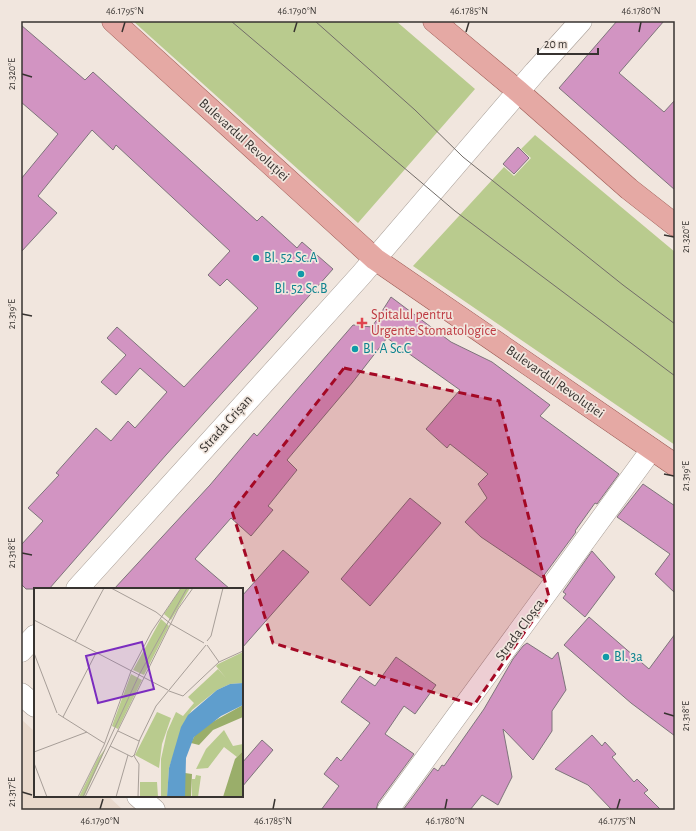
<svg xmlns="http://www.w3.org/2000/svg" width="696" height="831" font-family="'Alegreya Sans',sans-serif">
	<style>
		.built { fill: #e9d9cc }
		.green { fill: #b9cb8e }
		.building { fill: #d294c2; stroke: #7e747b }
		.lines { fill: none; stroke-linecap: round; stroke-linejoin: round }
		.minor-casing { stroke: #a89e97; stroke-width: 22 }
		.tertiary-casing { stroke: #a89e97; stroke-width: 23 }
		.secondary-casing { stroke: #a89e97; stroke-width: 23 }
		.primary-casing { stroke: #9d5b54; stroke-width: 23 }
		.minor { stroke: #fff; stroke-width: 21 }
		.tertiary { stroke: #fff; stroke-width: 22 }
		.secondary { stroke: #fff; stroke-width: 22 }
		.primary { stroke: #e5a9a4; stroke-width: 22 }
		.tram { stroke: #726c68; stroke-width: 1 }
		.marked { fill: #a40925; fill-opacity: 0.2; stroke: #a40925; stroke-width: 3; stroke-dasharray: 8 5; stroke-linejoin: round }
		.ticks { fill: none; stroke: #373330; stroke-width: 1.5 }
		.culture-dot { fill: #0f9aa8; stroke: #f1e6de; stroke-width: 1.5 }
		.health-dot { fill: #e0444e; stroke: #f1e6de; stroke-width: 1.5 }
		.labels { text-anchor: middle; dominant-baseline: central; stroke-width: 3.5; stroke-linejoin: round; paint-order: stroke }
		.street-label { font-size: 14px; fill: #373330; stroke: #f1e6de }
		.culture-label { font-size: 14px; fill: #0d838f; stroke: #f1e6de; text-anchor: start }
		.health-label { font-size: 14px; fill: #be3a42; stroke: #f1e6de; text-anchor: start }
		.inset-road { fill: none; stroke: #a79e98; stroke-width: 1 }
		.view { fill: #7b2cbf; fill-opacity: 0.15; stroke: #7b2cbf; stroke-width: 2 }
		.inset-edge { fill: none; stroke: #373330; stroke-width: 2 }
		.neatline { fill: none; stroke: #373330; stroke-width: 1.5 }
		.ticks-label { font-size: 10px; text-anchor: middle; fill: #373330 }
	</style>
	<rect width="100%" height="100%" fill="#f1e6de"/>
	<!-- built -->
	<path class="built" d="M21,719L35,732V796H108L123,810H21Z"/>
	<!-- green -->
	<path class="green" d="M133,21H396L475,89L358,223Z
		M535,135L675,252V445L413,266L504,167L514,176L531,158L521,149Z"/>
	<!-- building -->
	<path class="building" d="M617,21H664L619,73L664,112L675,100V190L559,88Z
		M21,25L85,80L93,72L257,221L262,216L297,248L302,242L333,269L270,340L166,455L49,589H26L21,584V545L43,521L28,508L59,475L56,473L96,428L111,441L128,421L135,428L167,392L140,368L116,395L101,382L126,355L107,338L117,327L184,387L258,308L227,279L220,286L208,275L230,251L116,145L113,150L92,130L38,196L57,213L21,252V179L58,134L21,102Z
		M518,147L529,158L514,174L503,164Z
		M391,297L451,342L492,362L550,405L540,416L619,474L597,504L595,503L575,531L576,532L542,578L481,537L465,522L487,498L478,484L488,474L450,444L447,448L426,429L460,390L387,338L352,383L287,460L297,470L268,506L273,510L251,536L231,518L195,559L230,589H114L210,485L254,433L257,436L353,325L372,327Z
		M643,484L675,506V593L655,574L670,554L617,517Z
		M410,498L441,523L370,606L341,579Z
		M283,550L309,572L242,648V596Z
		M592,551L615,577L585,617L563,598L566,594L563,592Z
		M589,617L649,669L675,634V736L631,703L564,645Z
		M527,643L552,659L558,652L566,690L552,711V731L533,760L503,729L512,777L498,805L482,795L470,810H403L434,768L438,771L442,765L444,766L484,709L513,659L523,646Z
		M396,657L436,685L415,714L404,706L385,734L414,754L378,803L376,810H321L339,786L324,774L337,757L341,761L370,723L341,702L360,676L375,686Z
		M592,735L602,746L605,742L616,754L612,757L634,782L637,779L648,790L644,793L661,810H612L588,785L555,769Z
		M262,740L273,750L242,787V763Z"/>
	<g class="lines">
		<defs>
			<path id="minor" d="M388,810L652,449"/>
			<path id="tertiary" d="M21,694L35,706
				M138,796L154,810"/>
			<path id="secondary" d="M77,589L361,275L535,72L581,21
				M21,651L35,636"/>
			<path id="primary" d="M113,21L375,259L675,465
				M434,21L519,92L629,189L675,225"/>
		</defs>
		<!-- minor casing -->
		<use href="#minor" class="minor-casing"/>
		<!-- tertiary casing -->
		<use href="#tertiary" class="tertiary-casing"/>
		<!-- secondary casing -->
		<use href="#secondary" class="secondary-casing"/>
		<!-- primary casing -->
		<use href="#primary" class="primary-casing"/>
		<!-- minor -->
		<use href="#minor" class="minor"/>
		<!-- tertiary -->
		<use href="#tertiary" class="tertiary"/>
		<!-- secondary -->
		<use href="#secondary" class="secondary"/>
		<!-- primary -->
		<use href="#primary" class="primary"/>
		<!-- tram -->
		<path class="tram" d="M231,21L455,211L675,376
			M315,21L415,110L463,157L623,285L675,324"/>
	</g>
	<!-- marked area -->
	<path class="marked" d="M344,368L499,401L549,597L474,705L273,643L232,511Z"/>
	<!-- ticks -->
	<path class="ticks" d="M122,32L125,22M294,32L297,22M466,32L469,22M639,32L641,22M22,74L32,77M664,235L674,237M22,314L32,316M664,474L674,476M22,553L32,555M664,713L674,716M22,792L32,795M100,809L103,799M273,809L275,799M445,809L447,799M617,809L620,799"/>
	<!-- markers -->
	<g class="culture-dot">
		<circle cx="256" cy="258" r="4"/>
		<circle cx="301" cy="274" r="4"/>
		<circle cx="355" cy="349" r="4"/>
		<circle cx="606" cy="657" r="4"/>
	</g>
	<path class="health-dot" d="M360 317h4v4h4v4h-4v4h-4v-4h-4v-4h4z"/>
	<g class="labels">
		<!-- street labels -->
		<g class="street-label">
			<text transform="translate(244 140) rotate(42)">Bulevardul Revoluției</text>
			<text transform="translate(555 382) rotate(35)">Bulevardul Revoluției</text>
			<text transform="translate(226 424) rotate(-48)">Strada Crișan</text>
			<text transform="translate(520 630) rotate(-54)">Strada Cloșca</text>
		</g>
		<!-- culture labels -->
		<g class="culture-label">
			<text x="264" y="258">Bl. 52 Sc.A</text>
			<text x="301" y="289" text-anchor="middle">Bl. 52 Sc.B</text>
			<text x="363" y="349">Bl. A Sc.C</text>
			<text x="614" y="657">Bl. 3a</text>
		</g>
		<!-- health labels -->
		<g class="health-label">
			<text x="371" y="315">Spitalul pentru<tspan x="371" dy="16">Urgente Stomatologice</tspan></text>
		</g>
	</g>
	<!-- overview -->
	<g transform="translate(34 588)">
		<rect width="209" height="209" fill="#f1e6de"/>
		<path d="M147,0H156L137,32L130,26ZM127,31L135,38L110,87L99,82ZM209,64V95L196,96L183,102L158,122L151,133L135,180L133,209H127V171L133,144L142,124L149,128L160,115L154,109L184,81L192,90L182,78L184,76ZM97,86L108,92L84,141L78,138ZM123,124L137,130L128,156L125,180L101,167ZM190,142L199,158L209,156V163L203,169L190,159L174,180L162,181L172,161ZM72,160L50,209H45L64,170ZM162,187L167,188L164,209H158V191H161ZM106,194H123L124,209H106Z" fill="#b9cb8e"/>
		<path d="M209,117V129L179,142L165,157L157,155L162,145L173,137ZM209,163V209H189L201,171ZM151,185L158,186L157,209H151Z" fill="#9aae6a"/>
		<path d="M209,95V117L187,128L160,149L152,170L151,209H133L135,180L147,139L154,127L183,102L196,96Z" fill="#5f9ecd"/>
		<path class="inset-road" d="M77,0L122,24L137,36M0,32L134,102M137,36L170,55M173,53L177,48L189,0M41,54L70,0M173,57L185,74M0,65L23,125M135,103L149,108L185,74L209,63M24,126L70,155M29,129L62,65M84,143L105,153M76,158L98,169L100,167M0,164L53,144M0,175L13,209M44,209L70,157L97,83L118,43L147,0M49,209L105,87L153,0M51,209L144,21L159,0M82,209L94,167M104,209L105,176L100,168L106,151L122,118L172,57"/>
		<path class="view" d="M108,54L120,101L64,115L52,68Z"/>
		<rect width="209" height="209" class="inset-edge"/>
	</g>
	<!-- border -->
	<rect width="696" height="831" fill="none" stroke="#f1e6de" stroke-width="44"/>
	<!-- scale -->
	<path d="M538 48v6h60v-6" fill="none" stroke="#373330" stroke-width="2"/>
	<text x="544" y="48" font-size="12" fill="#373330" stroke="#f1e6de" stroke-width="3" paint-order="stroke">20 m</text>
	<rect x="22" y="22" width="652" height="787" class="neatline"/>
	<g class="ticks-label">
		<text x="125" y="14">46.1795°N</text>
		<text x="297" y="14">46.1790°N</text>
		<text x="469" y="14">46.1785°N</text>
		<text x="641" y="14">46.1780°N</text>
		<text transform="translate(11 74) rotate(-90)" y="4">21.320°E</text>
		<text transform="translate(685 237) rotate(-90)" y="4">21.320°E</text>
		<text transform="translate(11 314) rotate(-90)" y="4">21.319°E</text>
		<text transform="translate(685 476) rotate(-90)" y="4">21.319°E</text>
		<text transform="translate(11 553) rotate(-90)" y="4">21.318°E</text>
		<text transform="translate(685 716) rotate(-90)" y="4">21.318°E</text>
		<text transform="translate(11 792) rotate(-90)" y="4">21.317°E</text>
		<text x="100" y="824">46.1790°N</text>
		<text x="273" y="824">46.1785°N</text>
		<text x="445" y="824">46.1780°N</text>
		<text x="617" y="824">46.1775°N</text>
	</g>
</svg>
